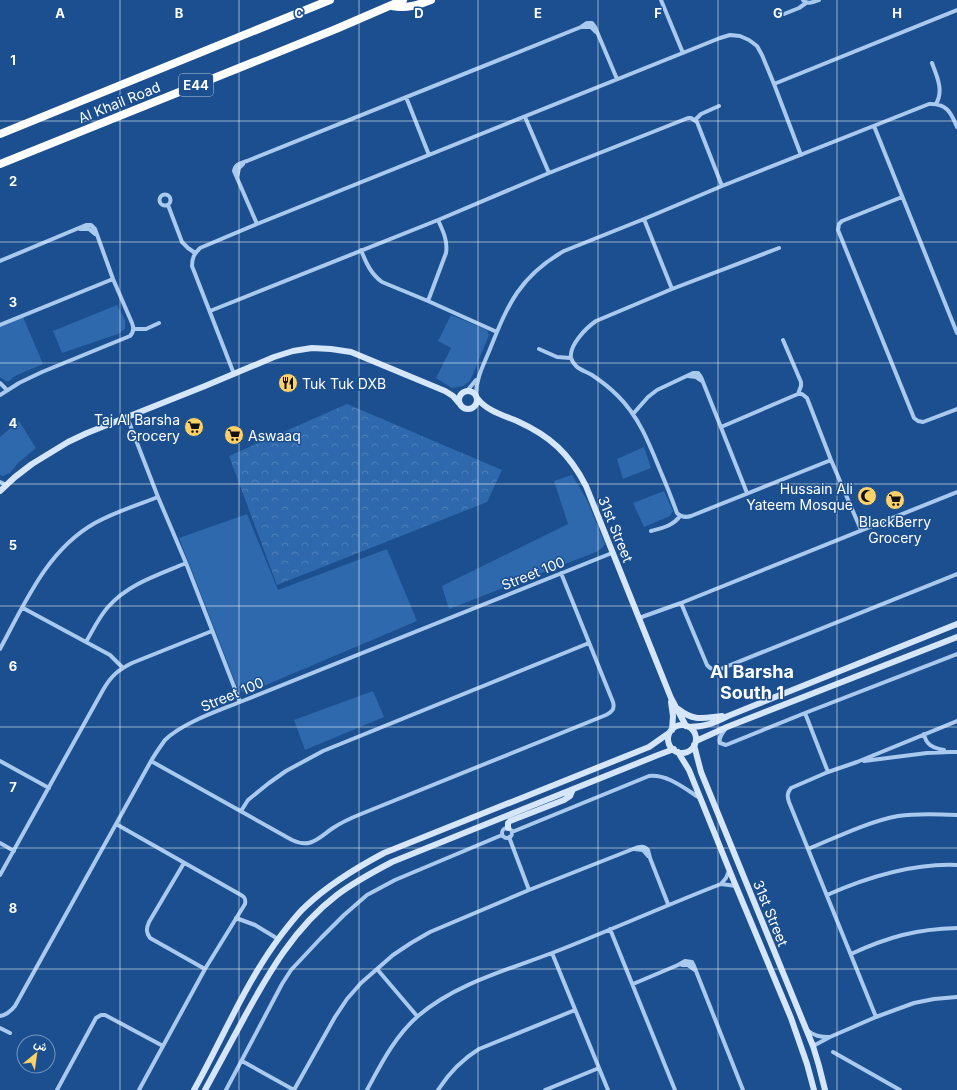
<svg xmlns="http://www.w3.org/2000/svg" width="957" height="1090" font-family="Inter,Vazirmatn,sans-serif">
	<style>
		.grass { fill: #2e69ad }
		.forest { fill: url(#forest-crowns) }
		.lines { fill: none; stroke-linecap: round; stroke-linejoin: round }
		.street { stroke: #a9c9ee; stroke-width: 4 }
		.secondary { stroke: #d6e6fa; stroke-width: 6 }
		.highway { stroke: #fff; stroke-width: 8 }
		.grid { fill: none; stroke: #fff; stroke-width: 1; stroke-opacity: 0.55 }
		.labels { text-anchor: middle; dominant-baseline: central; stroke-width: 3; stroke-linejoin: round; paint-order: stroke }
		.shield { fill: #1b4f8f; stroke: #bbcadd; stroke-width: 1 }
		.shield-label { font-size: 13px; font-weight: bold; fill: #fff }
		.street-label { font-size: 14px; fill: #fff; stroke: #1b4f8f }
		.poi-label { font-size: 14px; fill: #fff; stroke: #1b4f8f; text-anchor: start }
		.district-label { font-size: 18px; font-weight: bold; fill: #fff; stroke: #1b4f8f }
		.grid-label { font-size: 13px; text-anchor: middle; font-weight: bold; fill: #fff; stroke: #1b4f8f; stroke-width: 3; stroke-linejoin: round; paint-order: stroke }
	</style>
	<defs>
		<pattern id="forest-crowns" width="20" height="18" patternUnits="userSpaceOnUse"><rect width="20" height="18" fill="#2e69ad"/><path d="M2 6a3 3 0 1 1 6 0M12 15a3 3 0 1 1 6 0" fill="none" stroke="#4d80b9"/></pattern>
	</defs>
	<rect width="100%" height="100%" fill="#1b4f8f"/>
	<!-- grass -->
	<path class="grass" d="M117,305L125,320V329L118,334L62,353L53,331Z
		M451,315L487,330L489,335L470,381L463,386L452,388L436,378L451,348L438,341Z
		M23,317L43,364L15,376L8,382L4,380L0,377V327Z
		M19,421L36,448L18,463L10,473L3,476L0,475V437Z
		M644,447L651,468L623,479L617,459Z
		M572,475L587,500L605,544L602,548L596,552L449,609L442,586L568,524L554,481Z
		M664,491L673,511L670,516L644,527L633,503Z
		M247,514L278,590L387,549L417,621L249,692H243L238,689L179,538Z
		M373,691L384,717L305,750L294,720Z"/>
	<!-- forest -->
	<path class="forest" d="M347,404L502,470L487,502L277,585L229,456Z"/>
	<g class="lines">
		<!-- street -->
		<path class="street" d="M661,0L683,53
			M803,0C808,5 813,2 819,0
			M784,14L799,8L806,3
			M581,27H591L596,32
			M932,63C937,77 944,90 936,104
			M774,84L957,10
			M406,97L429,155
			M525,117L549,173
			M695,120L701,114L719,106
			M874,126L957,333
			M237,177L239,168L243,164
			M159.5 200a5.5 5.5 0 1 1 11 0a5.5 5.5 0 1 1-11 0Z
			M902,197L842,221L839,224L838,230L914,418L918,421L923,422L957,409
			M168,205L182,242L188,248L195,253
			M644,219L672,289
			M257,224L234,171C235,164 241,163 247,161L581,27L587,23H592L595,27L617,79
			M80,229H89L95,234
			M779,248L672,289L596,321C586,328 569,345 571,358C572,361 574,364 576,366C580,370 587,372 592,375C601,381 610,388 618,396C639,417 649,443 660,470C666,484 672,499 677,513C681,517 685,518 691,516L831,460
			M361,250C366,263 371,274 382,282L428,301L497,332
			M0,261L86,225H91L95,229L113,279L132,323C134,328 134,332 130,336L42,372L19,383L0,395
			M428,301L446,253C448,241 443,231 438,220
			M210,311L438,220L549,173L688,118H691L697,122L722,186
			M0,325L113,279
			M134,329H146L159,323
			M783,340L801,382V386L798,394
			M539,349L557,357L571,358
			M234,374L192,266C192,258 194,254 200,248L257,224L720,38L730,35L740,36L749,40L757,46L762,55L774,84L801,155
			M688,376L696,377L702,381
			M0,383L7,390
			M467,391L476,380
			M476,395C476,378 484,364 490,349C508,304 520,276 564,251L644,219L722,186L929,104C946,103 951,112 957,127
			M633,414L648,397L657,390L693,373H698L701,377L747,493
			M127,417L158,497L186,563L240,702
			M721,427L798,394H802L807,398L831,460L861,530
			M0,482L7,485
			M651,531C662,528 673,526 680,516
			M681,603L707,665C710,669 713,670 718,670L957,574
			M23,608L110,655L122,667
			M639,618L681,603L957,492
			M86,642C93,630 99,617 108,607C128,584 158,575 186,563
			M0,649C25,603 47,550 95,523C115,512 137,505 158,497
			M805,713L828,772
			M726,728C723,733 718,737 720,743L726,745L805,713L957,654
			M924,734C926,745 933,748 944,750
			M0,761L49,788
			M151,761L292,840C311,849 318,838 333,828C342,822 351,818 361,814L606,715C612,712 615,709 613,702L561,573
			M864,761L927,753L950,752H957
			M241,811L248,800L269,783L286,771L323,751L589,643
			M116,824L241,895C245,897 246,899 245,904L205,969L139,1090
			M502 833a5 5 0 1 1 10 0a5 5 0 1 1-10 0Z
			M512,832L649,776C668,774 685,789 700,798
			M509,837L529,890
			M0,843L14,851
			M634,849L643,850L648,856
			M808,849C837,837 867,822 898,816C918,813 937,814 957,815
			M184,863L149,922C146,929 146,932 150,938L205,969
			M0,875L103,690C111,676 118,670 132,663L212,631
			M721,884L736,886
			M827,895C868,877 912,863 957,865
			M236,918L255,925L278,939
			M610,929L675,1090
			M552,953L608,1090
			M851,954C888,937 916,929 957,928
			M682,965H688L695,970
			M377,969L417,1016
			M633,984L678,965L685,961L692,962L694,966L743,1090
			M0,1016C7,1015 11,1011 15,1006L151,761C155,754 160,747 165,740C182,723 218,711 240,702L612,553
			M876,1017L789,802C787,796 787,793 791,788L828,772L857,762L957,721
			M0,1028L10,1033
			M807,1030C814,1036 820,1037 830,1037
			M813,1046L830,1037L876,1017L914,1003L934,999L957,997
			M833,1052L900,1090
			M242,1061L294,1090
			M57,1090L96,1018L101,1015H105L163,1046
			M226,1090L282,984L291,970L321,938L344,915L367,895L395,880L502,835
			M294,1090L335,1017L347,999L361,983L393,955L411,943L430,932L529,890L633,849C639,846 644,845 648,850L650,858L668,904
			M367,1090C381,1064 395,1036 418,1016C455,984 507,970 552,953C609,931 664,906 721,884L726,878L729,871
			M438,1090C449,1073 461,1060 479,1049L575,1010
			M545,1090L599,1068"/>
		<!-- secondary -->
		<path class="secondary" d="M459 400a9 9 0 1 1 18 0a9 9 0 1 1-18 0Z
			M477,398C487,411 502,415 517,421C550,436 569,453 586,486L671,698L686,726
			M0,491L15,477L32,464L68,442L87,433L205,386L274,357L293,351L312,348L331,349L351,352L445,391L453,396L459,403
			M671,702L673,716L672,730
			M678,709C695,722 703,718 722,716
			M668 739a14 14 0 1 1 28 0a14 14 0 1 1-28 0Z
			M689,727C705,727 714,723 728,716L957,624
			M696,741L727,727L957,637
			M694,745L701,772L813,1046L819,1066L825,1090
			M678,752L689,770L733,879L791,1018L807,1064L814,1090
			M508,828V823L510,821L564,800L570,796L573,789
			M194,1090C223,1038 246,981 282,934C290,924 297,914 306,906C329,884 356,868 384,853L649,747L669,733
			M205,1090C218,1066 231,1042 244,1018C269,972 295,927 337,895C354,882 373,872 392,862L658,755L674,749"/>
		<!-- highway -->
		<path class="highway" d="M392,6C406,9 418,5 431,0
			M0,134L330,0
			M0,164L336,29L403,0"/>
	</g>
	<!-- grid -->
	<path class="grid" d="M120,0V1090M239,0V1090M359,0V1090M478,0V1090M598,0V1090M718,0V1090M837,0V1090M0,121H957M0,242H957M0,363H957M0,484H957M0,606H957M0,727H957M0,848H957M0,969H957"/>
	<!-- icons -->
	<defs>
		<symbol id="restaurant-disc" viewBox="-11 -11 22 22"><circle r="9.5" fill="#ffd166" stroke="#1b4f8f"/><path d="M-5-6h1v4h1v-4h1v4h1v-4h1v5L-1.5 .5V6h-2V.5L-5-1ZM5-6V6H3V1.5H1.5Q1.5-4 5-6Z" fill="#111"/></symbol>
		<symbol id="supermarket-disc" viewBox="-11 -11 22 22"><circle r="9.5" fill="#ffd166" stroke="#1b4f8f"/><path d="M-6-5.5h2.5l.6 2H6L4.5 2H-2.5L-4.4-4H-6ZM-1.5 3.2a1.3 1.3 0 1 0 .1 0ZM3 3.2a1.3 1.3 0 1 0 .1 0Z" fill="#111"/></symbol>
		<symbol id="mosque-disc" viewBox="-11 -11 22 22"><circle r="9.5" fill="#ffd166" stroke="#1b4f8f"/><path d="M3.5-4.9A6 6 0 1 0 3.5 4.9A5 5 0 1 1 3.5-4.9Z" fill="#111"/></symbol>
	</defs>
	<g fill-rule="evenodd">
		<use href="#restaurant-disc" x="277" y="372" width="22" height="22"/>
		<use href="#supermarket-disc" x="183" y="416" width="22" height="22"/>
		<use href="#supermarket-disc" x="223" y="424" width="22" height="22"/>
		<use href="#mosque-disc" x="856" y="485" width="22" height="22"/>
		<use href="#supermarket-disc" x="884" y="489" width="22" height="22"/>
	</g>
	<g class="labels">
		<!-- shield labels -->
		<rect class="shield" x="179" y="74" width="34" height="22" rx="3"/>
		<g class="shield-label">
			<text x="196" y="85">E44</text>
		</g>
		<!-- street labels -->
		<g class="street-label">
			<text transform="translate(119 102) rotate(-22)">Al Khail Road</text>
			<text transform="translate(616 529) rotate(68)">31st Street</text>
			<text transform="translate(533 573) rotate(-22)">Street 100</text>
			<text transform="translate(232 694) rotate(-23)">Street 100</text>
			<text transform="translate(771 913) rotate(68)">31st Street</text>
		</g>
		<!-- poi labels -->
		<g class="poi-label">
			<text x="302" y="383">Tuk Tuk DXB</text>
			<text x="180" y="419" text-anchor="end">Taj Al Barsha<tspan x="180" dy="16">Grocery</tspan></text>
			<text x="248" y="435">Aswaaq</text>
			<text x="853" y="488" text-anchor="end">Hussain Ali<tspan x="853" dy="16">Yateem Mosque</tspan></text>
			<text x="895" y="521" text-anchor="middle">BlackBerry<tspan x="895" dy="16">Grocery</tspan></text>
		</g>
		<!-- district labels -->
		<g class="district-label">
			<text x="752" y="671">Al Barsha<tspan x="752" dy="21">South 1</tspan></text>
		</g>
	</g>
	<g class="grid-label">
		<text x="60" y="18">A</text>
		<text x="179" y="18">B</text>
		<text x="299" y="18">C</text>
		<text x="419" y="18">D</text>
		<text x="538" y="18">E</text>
		<text x="658" y="18">F</text>
		<text x="778" y="18">G</text>
		<text x="897" y="18">H</text>
		<text x="13" y="65">1</text>
		<text x="13" y="186">2</text>
		<text x="13" y="307">3</text>
		<text x="13" y="428">4</text>
		<text x="13" y="550">5</text>
		<text x="13" y="671">6</text>
		<text x="13" y="792">7</text>
		<text x="13" y="913">8</text>
	</g>
	<!-- north arrow -->
	<g transform="translate(36 1054) rotate(29)"><circle r="19" fill="#1b4f8f" stroke="#7695bc"/>
	<path d="M0-3L7 15L0 10L-7 15Z" fill="#ffd166"/>
	<text y="-6" font-size="11" font-weight="bold" text-anchor="middle" fill="#ffffff">ش</text>
	</g>
</svg>
